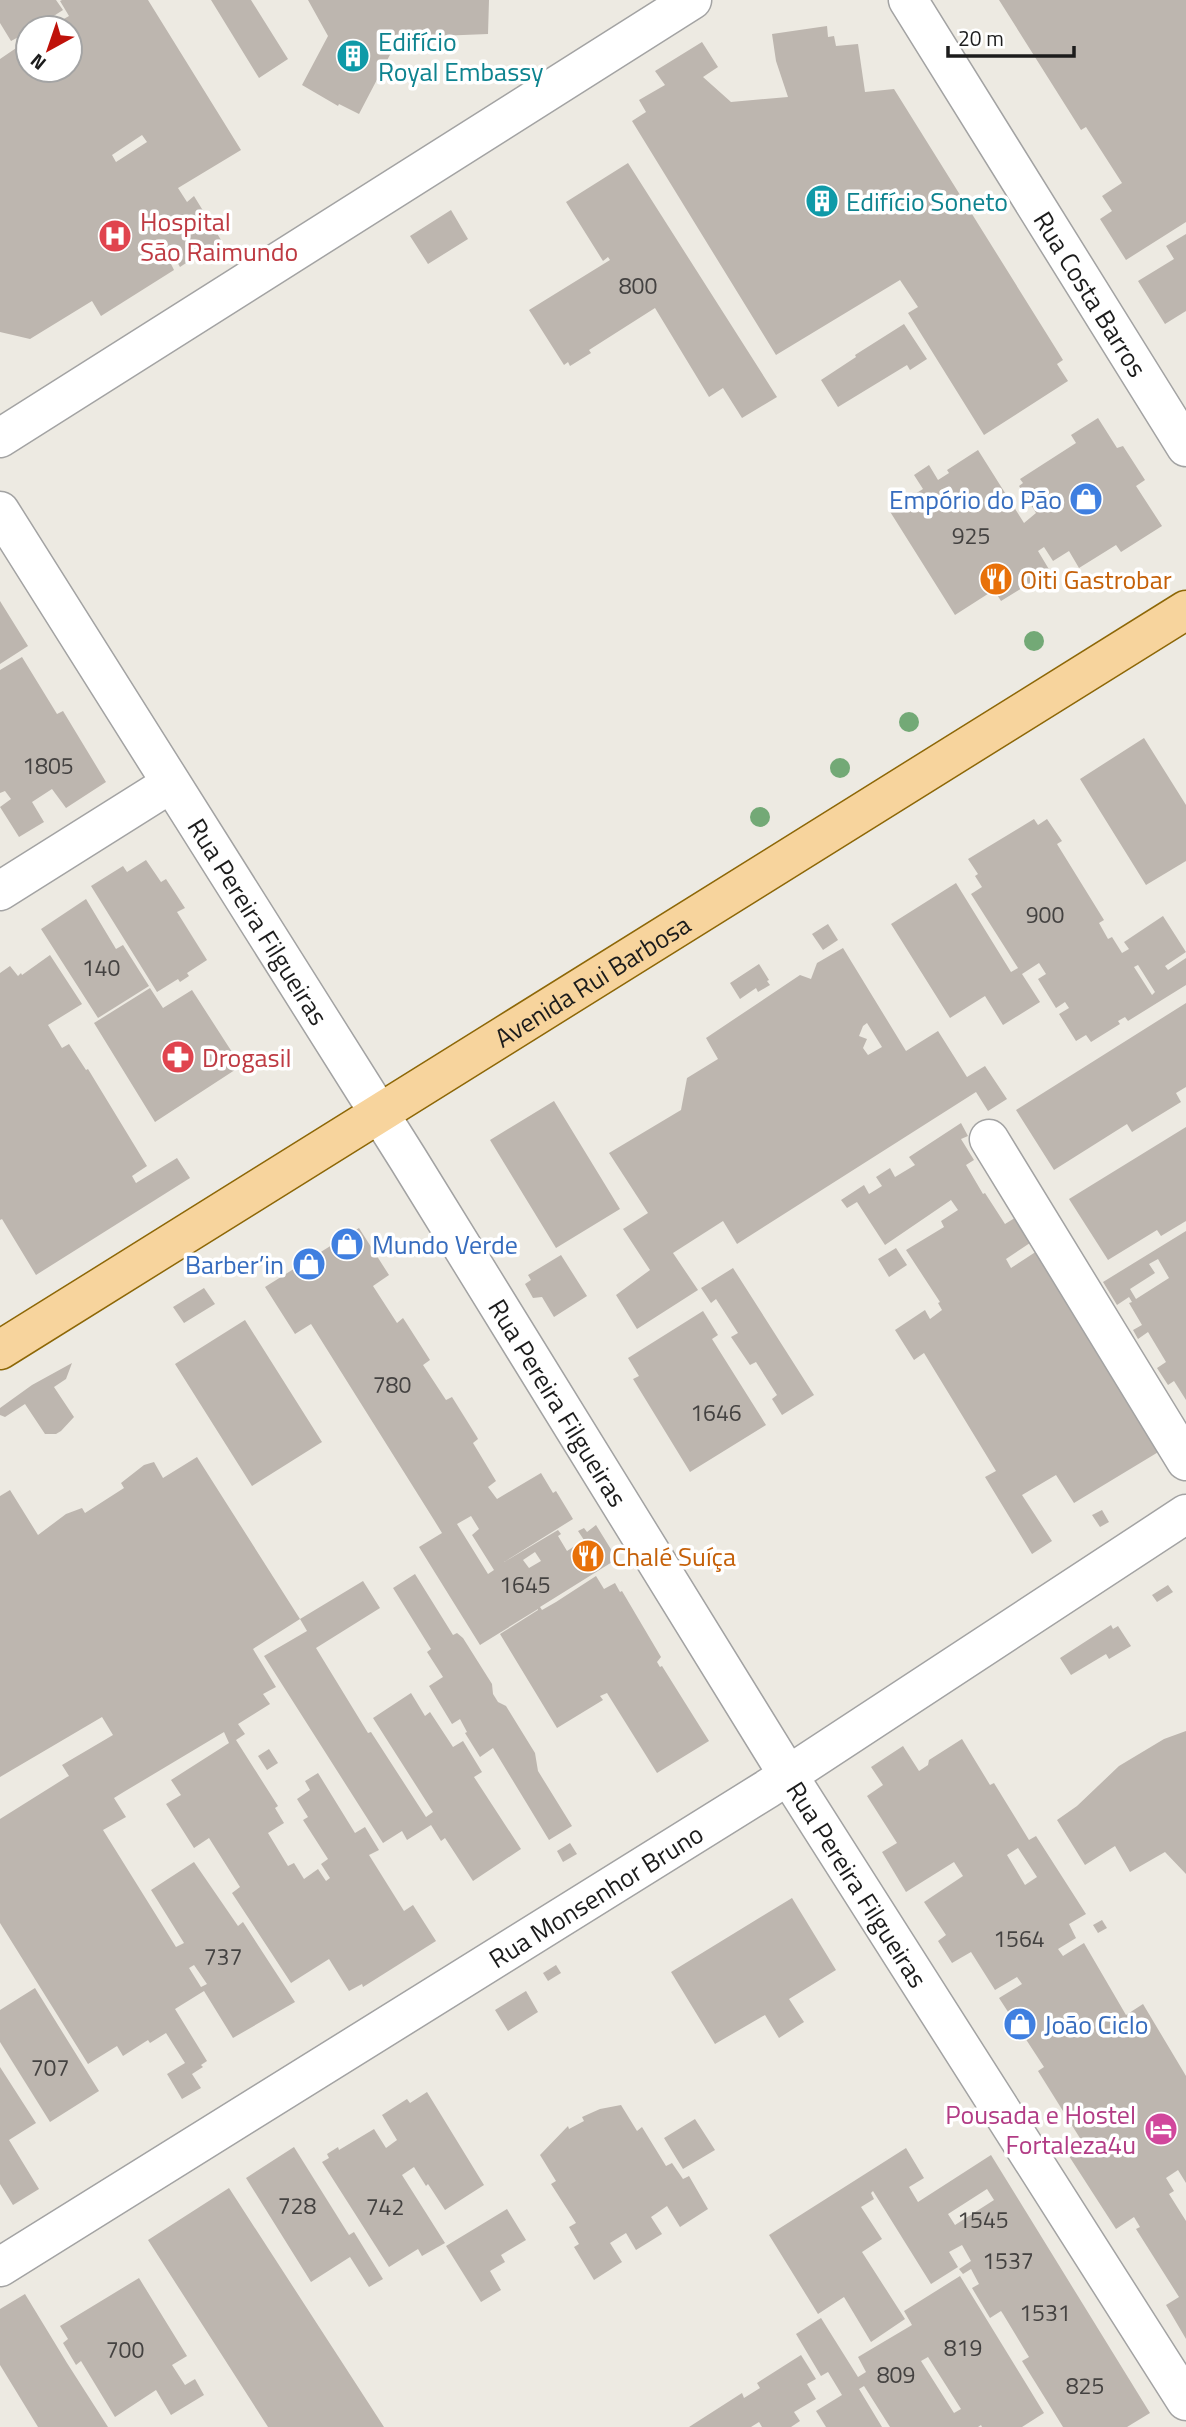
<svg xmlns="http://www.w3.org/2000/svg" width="1186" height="2427" font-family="'Titillium Web',sans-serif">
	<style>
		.building { fill: #bdb6af; fill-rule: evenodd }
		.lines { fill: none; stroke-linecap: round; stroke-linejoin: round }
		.minor-casing { stroke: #a3a3a3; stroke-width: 41 }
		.major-casing { stroke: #8d6707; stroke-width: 41 }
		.minor { stroke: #fff; stroke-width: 38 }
		.major { stroke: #f7d49d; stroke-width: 38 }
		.tree { fill: #73a976 }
		.labels { text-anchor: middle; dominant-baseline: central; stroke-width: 7; stroke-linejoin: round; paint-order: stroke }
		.number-label { font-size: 23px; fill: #444241 }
		.culture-label { font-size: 26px; fill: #0d838f; stroke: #fff; text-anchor: start }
		.health-label { font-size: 26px; fill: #be3a42; stroke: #fff; text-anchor: start }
		.street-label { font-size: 26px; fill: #1c1c1c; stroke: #fff }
		.shop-label { font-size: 26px; fill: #366cbe; stroke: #fff; text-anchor: end }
		.food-label { font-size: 26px; fill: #c56008; stroke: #fff; text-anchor: start }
		.hotel-label { font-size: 26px; fill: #b23c85; stroke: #fff; text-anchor: end }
	</style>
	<rect width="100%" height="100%" fill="#edeae2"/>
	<!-- building -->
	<path class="building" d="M0,0H56L63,10L35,28H28V32L11,41L0,23Z
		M62,0H148L241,150L178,188L187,202L194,196L221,240L180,267L171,251L166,254L174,270L101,316L92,301L30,339L0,332V59L28,40V70H70V28H48L69,16L60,1ZM142,135L147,142L116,162L112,155Z
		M211,0H251L288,59L259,78Z
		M308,0H489L488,34L413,37L393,49L359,114L339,104L338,106L302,85L328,36Z
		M999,0H1186V222L1126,260L1100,219L1112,211L1102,196L1122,183L1086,127L1081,130Z
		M827,26L828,37L834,36L836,46L858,44L865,92L894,89L1063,360L1057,364L1068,381L984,435L908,313L918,307L900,280L776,355L632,121L646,112L639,100L665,85L655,71L702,42L718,67L703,77L731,102L788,97L776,61L772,34Z
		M628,163L777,397L742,418L723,388L709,397L655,308L589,350L591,353L570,366L568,362L564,365L529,310L610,260L608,257L603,261L566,202Z
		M451,210L468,239L428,264L410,236Z
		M1186,234V311L1165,324L1138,281L1174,259L1166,246Z
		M904,324L927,359L910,370L907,365L838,407L821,380L856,357L855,355Z
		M1098,418L1117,448L1123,446L1145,480L1136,486L1162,526L1121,552L1116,545L1079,568L1069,551L1053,561L1044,547L1038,551L1050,571L1001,601L994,590L955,615L889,510L923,489L914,475L929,465L938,480L949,473L947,470L978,450L1024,523L1036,513L1019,486L1023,483L1020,479L1076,443L1071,435Z
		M0,601L28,646L0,664Z
		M22,657L57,714L63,711L106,782L66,808L52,789L32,802L44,822L19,837L0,807L11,799L5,791L0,793V670Z
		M1144,738L1186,805V861L1146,885L1080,779Z
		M1034,819L1038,825L1047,819L1062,841L1057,844L1104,920L1099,923L1108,939L1112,937L1122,953L1129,949L1124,942L1163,916L1186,952L1165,966L1168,970L1186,958V985L1128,1021L1125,1017L1118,1021L1120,1024L1091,1042L1086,1035L1076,1041L1059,1014L1069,1008L1065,1002L1056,1008L1038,979L1046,974L1039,963L1022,974L1040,1002L1003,1025L985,996L950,1018L891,924L956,883L1011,972L1018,968L971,894L982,887L975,876L978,874L968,859ZM1138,965L1155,992L1152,995L1134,967Z
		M146,860L161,882L166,879L185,908L177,912L207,960L187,973L189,976L180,982L178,979L157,992L91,886L123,866L127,872Z
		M86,899L116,949L123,945L149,986L98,1018L41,929Z
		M828,924L838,940L823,950L812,934Z
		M843,948L906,1051L938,1031L967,1077L985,1066L1007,1099L988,1111L976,1092L737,1244L723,1221L673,1253L698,1290L637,1329L616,1295L650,1270L623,1229L648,1213L609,1153L681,1110L687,1078L718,1059L706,1038L800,975L811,979L817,963ZM867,1023L882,1047L868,1055L863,1048L867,1039L859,1036L863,1026Z
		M50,955L82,1004L48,1025L62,1048L69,1044L86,1070L88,1069L147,1166L132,1176L136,1183L177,1158L190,1178L36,1275L2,1219L0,1220V973L10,966L18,976L21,973L22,975Z
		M759,964L769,980L767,981L770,985L758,992L756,988L740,999L730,983Z
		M150,988L163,1008L192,990L241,1066L155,1122L94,1023Z
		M1186,1003V1087L1176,1093L1181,1102L1132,1132L1127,1124L1054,1170L1016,1110Z
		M554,1101L620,1209L556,1248L490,1140Z
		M961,1123L968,1136L961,1139L974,1160L966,1165L983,1194L985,1193L1005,1224L1018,1216L1033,1241L1006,1259L1011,1268L1037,1251L1160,1451L1074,1503L1056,1475L1022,1495L1052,1541L1032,1554L985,1477L996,1471L924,1353L914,1360L895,1330L925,1310L930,1319L942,1310L938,1303L940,1302L906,1250L944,1227L941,1221L958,1210L951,1200L885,1245L857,1202L847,1208L841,1200L864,1185L869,1194L882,1186L876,1177L890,1168L895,1177L915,1165L909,1157Z
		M1186,1127V1221L1161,1236L1157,1230L1108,1260L1069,1199Z
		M359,1228L389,1275L373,1286L397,1323L403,1318L405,1321L430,1360L423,1365L446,1400L452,1397L477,1437L478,1439L473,1443L496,1481L488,1487L497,1499L541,1473L553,1493L556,1491L573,1519L504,1562L558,1530L561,1534L558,1536L567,1551L584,1540L578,1531L584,1528L587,1532L596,1525L617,1559L540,1607L542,1610L556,1602L596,1576L604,1589L615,1583L620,1592L622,1591L661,1657L657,1662L660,1667L662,1666L709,1741L657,1773L607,1693L600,1696L603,1700L557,1728L500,1634L538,1610V1609L480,1645L419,1547L442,1533L434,1520L311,1324L295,1334L265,1287ZM471,1516L479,1529L472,1535L494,1570L488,1574L457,1524ZM535,1552L541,1561L529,1568L523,1560Z
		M1186,1231V1400L1174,1381L1168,1385L1157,1368L1166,1362L1148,1332L1138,1339L1133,1330L1142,1325L1129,1303L1132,1302L1129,1297L1117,1305L1103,1282ZM1158,1259L1169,1278L1136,1299L1130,1289L1155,1273L1149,1264Z
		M896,1248L907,1265L889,1277L878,1259Z
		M561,1255L587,1296L554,1317L542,1297L533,1298L525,1284L531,1280L528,1275Z
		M733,1268L814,1395L782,1415L772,1399L777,1395L756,1362L750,1365L731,1337L738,1333L716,1299L711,1303L701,1288Z
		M204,1288L215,1304L184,1323L173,1307Z
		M703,1311L718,1335L712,1339L766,1425L690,1472L633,1379L639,1376L628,1358Z
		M245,1320L322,1442L252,1486L175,1364Z
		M72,1363L66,1379L54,1387L74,1417L61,1431L56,1434H45L25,1404L5,1417L0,1415V1408L32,1385Z
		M197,1457L300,1619L253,1649L276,1687L263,1694L270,1704L238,1724L245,1734L236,1740L278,1806L275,1808L284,1823L268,1833L288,1866L294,1863L304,1879L318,1869L326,1881L330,1878L321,1864L328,1859L303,1820L308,1817L297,1799L310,1790L305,1781L318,1773L355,1833L365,1827L379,1850L369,1855L404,1911L413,1905L436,1941L363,1987L362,1984L349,1991L329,1959L291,1983L232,1893L240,1887L209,1838L194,1848L166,1804L181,1795L171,1780L229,1743L224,1732L122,1793L114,1798L126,1817L103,1830L176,1947L184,1943L151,1890L194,1862L238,1926L243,1922L295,2002L233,2038L204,1991L175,2009L207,2061L201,2065L203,2067L192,2074L201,2088L182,2099L167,2074L185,2063L166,2033L150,2043L148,2040L123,2056L117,2046L88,2064L0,1923V1819L67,1777L69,1776L62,1765L113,1735L102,1717L0,1777V1496L10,1490L38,1535L66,1514L82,1508L85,1513L124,1488L121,1483L144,1465L154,1462L163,1478ZM194,1965L207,1984L201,1987L189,1968Z
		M1102,1510L1109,1522L1100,1527L1092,1515Z
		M415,1574L453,1635L457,1633L463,1638L492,1684L493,1694L498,1702L506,1706L535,1753L538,1771L572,1826L549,1840L493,1748L480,1757L465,1733L467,1732L460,1719L452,1724L429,1686L443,1677L427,1652L431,1649L393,1588Z
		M363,1581L380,1608L316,1648L368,1733L371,1732L426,1817L433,1812L373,1718L411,1693L425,1716L430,1712L453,1747L463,1741L482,1772L474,1777L521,1849L473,1881L445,1838L441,1841L431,1825L407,1840L402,1831L383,1843L264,1656L307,1631L300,1619Z
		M1168,1585L1173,1592L1157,1602L1152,1595Z
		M1111,1625L1113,1629L1118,1626L1131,1646L1109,1659L1106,1654L1071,1675L1060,1658Z
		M1186,1731V1874L1165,1852L1130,1872L1115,1846L1085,1865L1057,1820L1077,1806L1119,1766L1164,1739Z
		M962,1739L990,1785L994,1783L1029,1840L1036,1836L1086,1914L1069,1924L1076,1938L1058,1949L1063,1956L1084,1943L1126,2015L1143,2004L1186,2076V2183L1178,2170L1166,2178L1174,2191L1169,2194L1186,2221V2339L1166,2305L1179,2297L1136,2229L1140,2227L1134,2217L1116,2229L1067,2153L1083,2143L1038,2071L1044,2067L999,1998L1022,1984L1017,1977L995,1990L971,1952L952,1963L938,1941L946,1935L924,1902L963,1876L954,1862L906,1892L882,1852L897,1843L867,1796L883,1785L871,1767L903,1746L919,1771L928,1765L929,1760ZM1018,1848L1037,1877L1025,1885L1007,1855Z
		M269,1749L278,1763L267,1770L258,1756Z
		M570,1843L577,1854L563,1862L557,1851Z
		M792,1898L836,1970L789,1999L804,2022L779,2038L765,2015L715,2044L671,1972Z
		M1102,1920L1107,1928L1098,1933L1093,1925Z
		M556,1965L561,1973L548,1981L543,1973Z
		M35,1988L99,2091L50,2122L0,2042V2010Z
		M526,1991L538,2012L508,2031L495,2010Z
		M0,2067L36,2123L9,2140L39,2189L13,2205L0,2184Z
		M427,2092L484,2185L445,2210L428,2184L426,2186L414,2167L402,2175L445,2243L422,2256L418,2249L389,2267L322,2162L329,2158L327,2154L338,2147L339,2150L374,2129L386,2148L397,2140L382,2115L407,2099L410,2103Z
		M621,2105L637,2131L642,2127L666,2166L672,2163L683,2179L689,2176L708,2209L680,2227L667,2206L651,2217L662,2234L636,2250L626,2233L610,2243L622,2262L594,2280L574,2247L579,2244L569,2227L576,2223L551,2184L556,2181L540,2155L568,2126L569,2129L584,2121L582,2117L600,2109Z
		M695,2119L715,2150L683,2169L664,2138Z
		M294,2147L349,2235L354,2232L383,2279L369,2287L350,2257L311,2282L246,2178Z
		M906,2148L924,2178L909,2187L918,2202L991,2155L1150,2413L1127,2427H1063L1022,2361L1029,2357L1003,2314L1001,2311L990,2318L972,2288L979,2284L971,2269L963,2274L959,2269L971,2261L962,2245L949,2252L958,2267L931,2284L873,2191L871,2193L874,2199L861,2207L882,2239L862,2252L905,2319L871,2342L844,2297L818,2314L769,2235ZM987,2189L994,2200L955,2225L948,2214Z
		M229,2188L384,2427H268L148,2240Z
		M507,2209L526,2240L501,2255L505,2262L490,2271L501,2290L481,2302L446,2246Z
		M960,2276L1044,2413L1022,2427H982L981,2425L978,2427H890L864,2386L859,2389L882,2427H826L816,2411L842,2395L828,2372L821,2376L796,2334L821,2318L858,2377L866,2372L858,2357L912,2325L904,2311ZM928,2357L961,2409L954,2413L921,2361Z
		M139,2278L187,2356L172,2365L185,2385L195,2379L204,2395L171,2415L156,2390L115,2417L81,2361L76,2365L63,2343L68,2339L60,2326Z
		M25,2294L67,2363L108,2427H38L0,2365V2309Z
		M801,2355L816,2379L807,2384L816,2399L794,2412L800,2421L791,2427H762L759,2422L751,2427H689L742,2393L744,2398L760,2388L757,2383Z"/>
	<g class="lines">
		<defs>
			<g id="minor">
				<path id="s1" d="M908,0L1186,447"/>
				<path d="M0,438L692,0"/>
				<path id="s2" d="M0,511L408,1159L788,1775L1186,2401"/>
				<path d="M0,891L170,784"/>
				<path d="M989,1139L1186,1461"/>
				<path id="s3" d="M0,2267L767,1789L1186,1514"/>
			</g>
			<g id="major">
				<path id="s4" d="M0,1350L1186,610"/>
			</g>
		</defs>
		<!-- minor casing -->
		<use href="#minor" class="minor-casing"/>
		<!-- major casing -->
		<use href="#major" class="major-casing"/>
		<!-- minor -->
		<use href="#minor" class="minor"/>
		<!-- major -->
		<use href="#major" class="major"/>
	</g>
	<!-- trees -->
	<g class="tree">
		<circle cx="1034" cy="641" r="10"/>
		<circle cx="909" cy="722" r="10"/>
		<circle cx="840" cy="768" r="10"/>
		<circle cx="760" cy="817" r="10"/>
	</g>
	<!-- icons -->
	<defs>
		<symbol id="building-disc" viewBox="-11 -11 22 22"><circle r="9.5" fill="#0f9aa8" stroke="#fff"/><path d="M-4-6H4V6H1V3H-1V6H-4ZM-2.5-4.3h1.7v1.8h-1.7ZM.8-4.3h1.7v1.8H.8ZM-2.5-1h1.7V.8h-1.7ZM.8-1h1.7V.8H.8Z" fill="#fff"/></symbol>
		<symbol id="hospital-disc" viewBox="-11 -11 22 22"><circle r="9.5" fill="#e0444e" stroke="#fff"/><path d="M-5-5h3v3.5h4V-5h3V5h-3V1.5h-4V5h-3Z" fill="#fff"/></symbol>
		<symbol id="shop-disc" viewBox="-11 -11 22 22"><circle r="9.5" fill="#3f7fe0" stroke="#fff"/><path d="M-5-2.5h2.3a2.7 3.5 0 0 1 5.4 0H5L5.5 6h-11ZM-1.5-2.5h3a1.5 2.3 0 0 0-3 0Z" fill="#fff"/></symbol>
		<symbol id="restaurant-disc" viewBox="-11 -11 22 22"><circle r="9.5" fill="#e8710a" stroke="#fff"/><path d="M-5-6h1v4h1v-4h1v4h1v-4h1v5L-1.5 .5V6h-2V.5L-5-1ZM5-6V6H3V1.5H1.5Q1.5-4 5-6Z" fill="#fff"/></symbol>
		<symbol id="pharmacy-disc" viewBox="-11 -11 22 22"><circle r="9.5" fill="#e0444e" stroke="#fff"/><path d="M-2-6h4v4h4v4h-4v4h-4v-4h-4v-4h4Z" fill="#fff"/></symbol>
		<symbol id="hotel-disc" viewBox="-11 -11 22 22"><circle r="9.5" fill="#d1479c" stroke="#fff"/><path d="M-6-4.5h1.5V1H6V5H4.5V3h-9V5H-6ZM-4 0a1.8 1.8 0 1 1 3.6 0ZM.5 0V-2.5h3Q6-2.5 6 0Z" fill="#fff"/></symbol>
	</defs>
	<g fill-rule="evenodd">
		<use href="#building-disc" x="334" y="37" width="38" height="38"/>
		<use href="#building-disc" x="803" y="182" width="38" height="38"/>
		<use href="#hospital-disc" x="96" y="217" width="38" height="38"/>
		<use href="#shop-disc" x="1067" y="480" width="38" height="38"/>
		<use href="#restaurant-disc" x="977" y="560" width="38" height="38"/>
		<use href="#pharmacy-disc" x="159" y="1038" width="38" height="38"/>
		<use href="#shop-disc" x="328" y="1225" width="38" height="38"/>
		<use href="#shop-disc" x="290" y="1245" width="38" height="38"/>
		<use href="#restaurant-disc" x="569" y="1537" width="38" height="38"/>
		<use href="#shop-disc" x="1001" y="2005" width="38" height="38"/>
		<use href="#hotel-disc" x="1142" y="2110" width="38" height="38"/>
	</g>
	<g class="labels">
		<!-- number labels -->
		<g class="number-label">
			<text x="638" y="285">800</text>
			<text x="971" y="535">925</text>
			<text x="48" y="765">1805</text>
			<text x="1045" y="914">900</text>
			<text x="101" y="967">140</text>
			<text x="392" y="1384">780</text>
			<text x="716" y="1412">1646</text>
			<text x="525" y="1584">1645</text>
			<text x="1019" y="1938">1564</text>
			<text x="223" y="1956">737</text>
			<text x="50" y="2067">707</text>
			<text x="297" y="2205">728</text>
			<text x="385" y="2206">742</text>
			<text x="983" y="2219">1545</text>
			<text x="1008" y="2260">1537</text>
			<text x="1045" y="2312">1531</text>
			<text x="963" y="2347">819</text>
			<text x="125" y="2349">700</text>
			<text x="896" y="2374">809</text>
			<text x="1085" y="2385">825</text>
		</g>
		<!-- culture labels -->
		<g class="culture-label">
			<text x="378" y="41">Edifício<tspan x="378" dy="30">Royal Embassy</tspan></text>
			<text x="846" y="201">Edifício Soneto</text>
		</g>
		<!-- health labels -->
		<g class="health-label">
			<text x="140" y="221">Hospital<tspan x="140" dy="30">São Raimundo</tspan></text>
			<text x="202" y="1057">Drogasil</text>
		</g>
		<!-- street labels -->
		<g class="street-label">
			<text stroke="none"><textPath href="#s1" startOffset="346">Rua Costa Barros</textPath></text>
			<text stroke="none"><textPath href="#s2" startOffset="485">Rua Pereira Filgueiras</textPath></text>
			<text stroke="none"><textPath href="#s4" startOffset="698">Avenida Rui Barbosa</textPath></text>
			<text stroke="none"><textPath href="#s2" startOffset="1052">Rua Pereira Filgueiras</textPath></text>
			<text stroke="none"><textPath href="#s2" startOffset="1619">Rua Pereira Filgueiras</textPath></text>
			<text stroke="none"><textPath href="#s3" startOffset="702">Rua Monsenhor Bruno</textPath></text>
		</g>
		<!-- shop labels -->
		<g class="shop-label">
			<text x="1062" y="499">Empório do Pão</text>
			<text x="372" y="1244" text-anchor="start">Mundo Verde</text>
			<text x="284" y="1264">Barber’in</text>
			<text x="1044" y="2024" text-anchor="start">João Ciclo</text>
		</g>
		<!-- food labels -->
		<g class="food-label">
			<text x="1020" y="579">Oiti Gastrobar</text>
			<text x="612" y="1556">Chalé Suíça</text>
		</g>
		<!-- hotel labels -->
		<g class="hotel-label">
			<text x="1136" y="2114">Pousada e Hostel<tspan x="1136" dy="30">Fortaleza4u</tspan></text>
		</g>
	</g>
	<!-- north arrow -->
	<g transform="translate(49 49) rotate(220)"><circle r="33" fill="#ffffff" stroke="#a4a4a4" stroke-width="2"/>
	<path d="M0-5L12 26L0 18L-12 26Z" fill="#bf120a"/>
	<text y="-10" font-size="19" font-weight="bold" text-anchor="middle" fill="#1c1c1c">N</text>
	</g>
	<!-- scale -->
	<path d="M948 46v10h126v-10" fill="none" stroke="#1c1c1c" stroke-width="3.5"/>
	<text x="958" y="46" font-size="21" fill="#1c1c1c" stroke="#ffffff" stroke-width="5" paint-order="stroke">20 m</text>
</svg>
